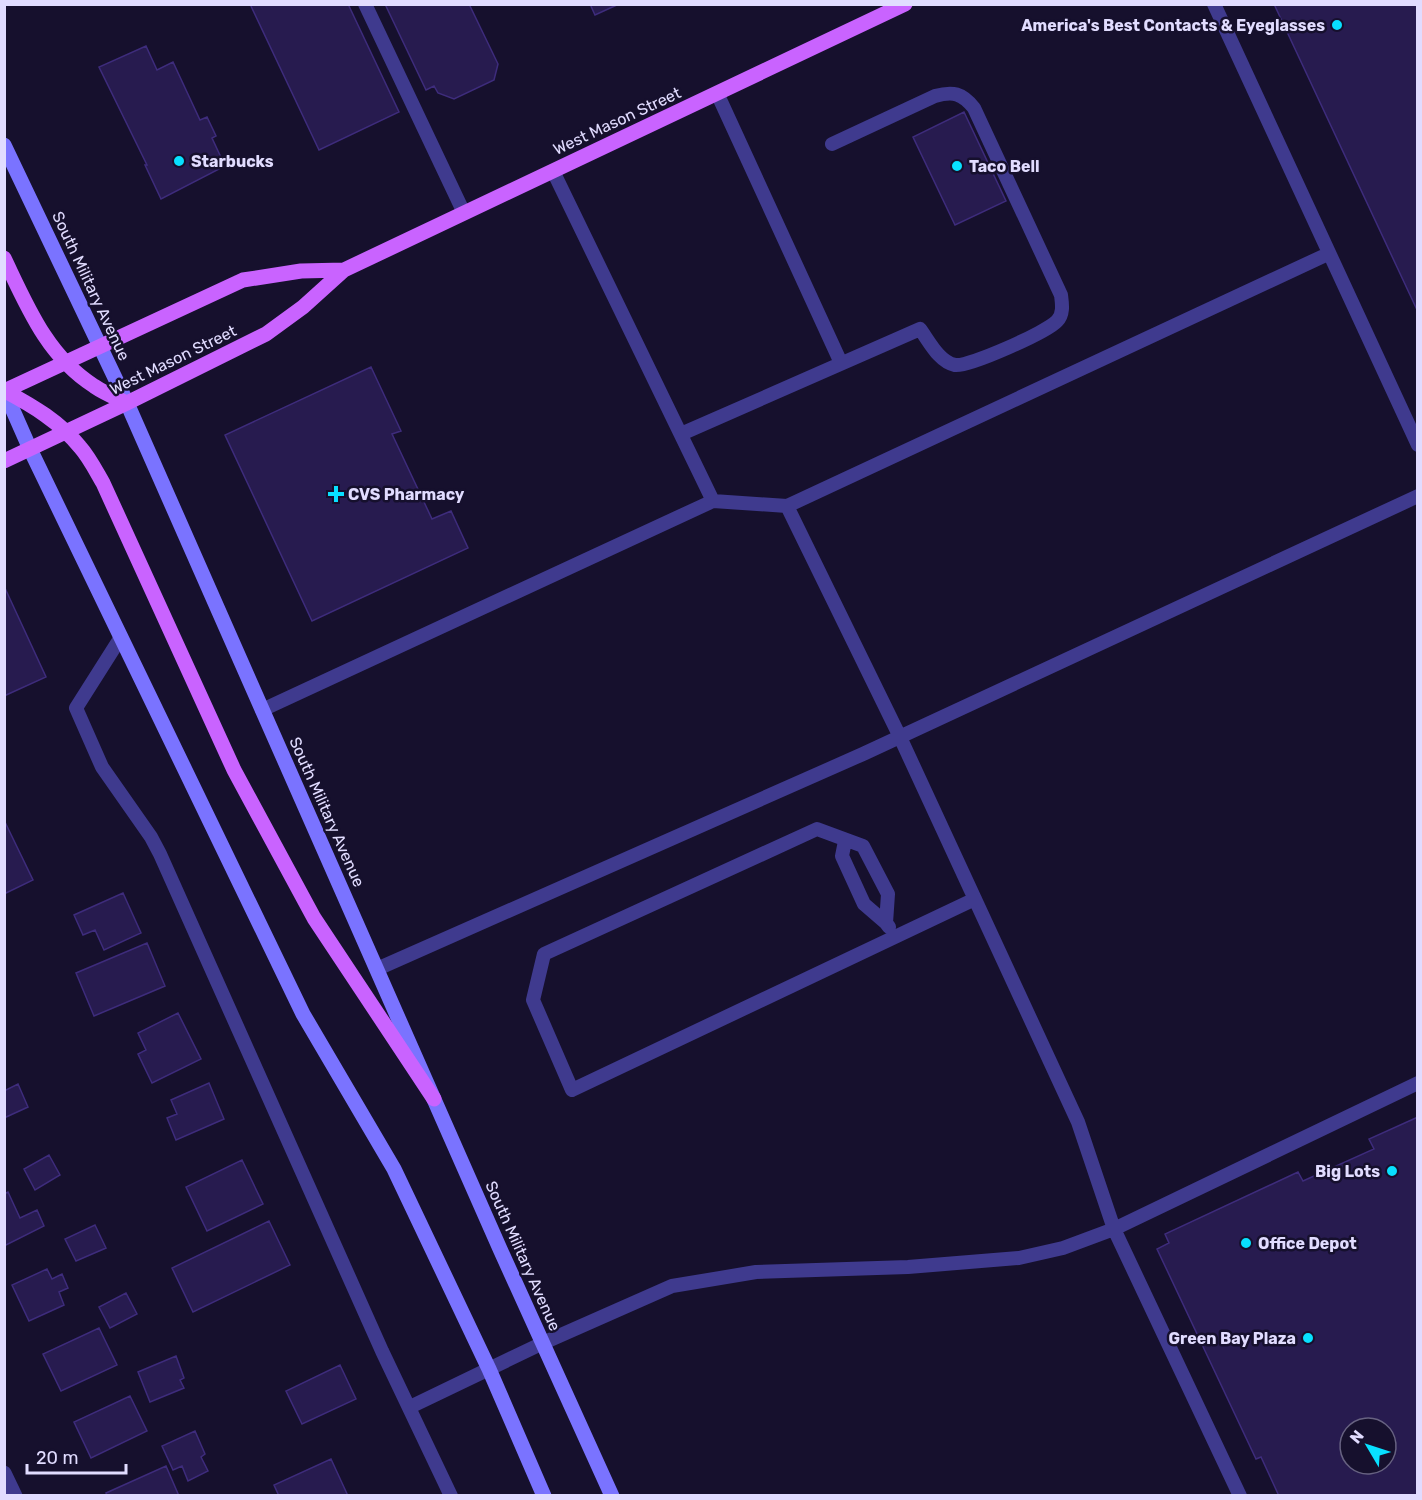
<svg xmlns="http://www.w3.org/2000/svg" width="1422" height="1500" font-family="Rubik,sans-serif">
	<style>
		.building { fill: #271b4f; stroke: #3e2c7c; stroke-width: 1.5; fill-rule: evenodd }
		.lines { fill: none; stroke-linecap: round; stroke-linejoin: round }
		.service { stroke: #3f3a8e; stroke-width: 14 }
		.minor { stroke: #3f3a8e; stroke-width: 15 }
		.secondary { stroke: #7a73ff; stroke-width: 15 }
		.primary { stroke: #c963ff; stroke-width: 15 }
		.poi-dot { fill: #08e0ff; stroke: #16102d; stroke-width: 2 }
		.labels { text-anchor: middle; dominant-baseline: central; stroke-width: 5; stroke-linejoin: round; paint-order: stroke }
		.poi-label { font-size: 16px; font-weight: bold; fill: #e1dcff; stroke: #16102d; text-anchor: start }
		.street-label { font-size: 16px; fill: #e1dcff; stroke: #16102d }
	</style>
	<rect width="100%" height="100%" fill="#16102d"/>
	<!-- building -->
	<path class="building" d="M250,4H348L399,112L319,150Z
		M385,4H469L498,64L494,80L454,99L438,93L434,86L426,90Z
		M590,4H619L595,15Z
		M1274,4H1418V312Z
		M146,46L157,70L173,62L200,120L207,117L216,136L212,138L225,166L161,199L145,165H147L99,67Z
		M964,112L1006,201L955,225L913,137Z
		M371,367L401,431L392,434L432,519L451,511L468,548L312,621L225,435Z
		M4,586L46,677L4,696Z
		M4,820L33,880L4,894Z
		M123,893L141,933L104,950L95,930L83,935L74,915Z
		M147,943L165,986L94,1016L76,973Z
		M178,1013L201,1059L152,1083L138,1054L146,1050L138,1033Z
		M209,1083L224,1119L176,1140L167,1118L177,1114L171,1100Z
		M18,1084L28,1107L4,1118V1091Z
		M1418,1117V1496H1279L1261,1457L1256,1459L1157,1249L1169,1243L1165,1234L1298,1172L1303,1181L1374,1149L1369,1139ZM1350,1428H1386V1464H1350Z
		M49,1155L60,1175L35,1190L24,1169Z
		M242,1160L263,1204L207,1231L186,1187Z
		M8,1192L20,1218L37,1210L44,1226L4,1246V1194Z
		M269,1221L290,1265L193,1312L172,1268Z
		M95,1225L106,1248L76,1261L65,1239Z
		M47,1269L52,1279L62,1274L68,1288L59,1292L64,1305L29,1321L12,1285Z
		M126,1293L137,1314L110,1328L99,1307Z
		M99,1328L117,1365L61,1391L43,1354Z
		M176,1356L184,1378L180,1380L184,1388L150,1402L138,1372Z
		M340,1365L356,1399L302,1424L286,1391Z
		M130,1396L147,1431L91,1458L74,1422Z
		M195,1431L205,1454L201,1457L208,1471L188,1481L182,1466L173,1470L162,1446Z
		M331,1459L348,1496H279L274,1485Z
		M166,1466L179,1496H107L106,1493Z"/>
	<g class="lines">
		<!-- service -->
		<path class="service" d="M365,4L464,213
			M1214,4L1418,445
			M717,93L841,363
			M553,171L713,501
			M681,434L920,329C929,341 939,362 955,365C969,367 1047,332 1057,321C1064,314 1062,303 1061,295L974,108C962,93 953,91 935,96L832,144
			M787,506L900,737L1078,1122L1114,1229L1240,1496
			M121,637L76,708L102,767L151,837L160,854L382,1351L451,1496
			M262,710L713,501L787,506L1328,254
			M845,841L842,856L864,904L886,923L889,927
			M886,923L888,894L863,846L817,829L544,954L533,1000L572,1090L975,899
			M377,969L863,754L1418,496
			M410,1407L543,1343L672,1286L756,1272L908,1267L1019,1258L1063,1248L1114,1229L1418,1083"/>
		<!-- minor -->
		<path class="minor" d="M4,1473L15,1496"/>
		<!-- secondary -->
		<path class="secondary" d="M4,145L127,403L500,1249L612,1496
			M4,390L30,449L303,1014L394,1169L489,1369L544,1496"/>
		<!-- primary -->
		<path class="primary" d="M4,258C27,306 47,356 94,386C104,393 116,398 127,403
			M4,391L243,280L301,271L344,270
			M5,391C33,406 60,422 80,447C89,457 96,471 103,483L234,770L314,918L434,1099
			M4,461L127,403L266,334L303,307L344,270L905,4"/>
	</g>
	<!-- markers -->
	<g class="poi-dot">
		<circle cx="1337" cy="25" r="6"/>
		<circle cx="179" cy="161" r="6"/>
		<circle cx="957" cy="166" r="6"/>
		<path d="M333 485h6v6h6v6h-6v6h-6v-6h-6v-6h6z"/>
		<circle cx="1392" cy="1171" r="6"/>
		<circle cx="1246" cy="1243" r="6"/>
		<circle cx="1308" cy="1338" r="6"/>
	</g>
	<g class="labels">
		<!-- poi labels -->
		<g class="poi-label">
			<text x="1325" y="25" text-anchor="end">America's Best Contacts &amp; Eyeglasses</text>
			<text x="191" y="161">Starbucks</text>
			<text x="969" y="166">Taco Bell</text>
			<text x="348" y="494">CVS Pharmacy</text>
			<text x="1380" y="1171" text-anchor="end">Big Lots</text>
			<text x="1258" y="1243">Office Depot</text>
			<text x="1296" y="1338" text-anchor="end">Green Bay Plaza</text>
		</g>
		<!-- street labels -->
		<g class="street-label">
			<text transform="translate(617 121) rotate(-25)">West Mason Street</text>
			<text transform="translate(91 286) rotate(65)">South Military Avenue</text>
			<text transform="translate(173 360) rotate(-26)">West Mason Street</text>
			<text transform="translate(327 812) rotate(66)">South Military Avenue</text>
			<text transform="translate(523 1256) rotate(66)">South Military Avenue</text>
		</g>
	</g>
	<!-- border -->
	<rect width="1422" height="1500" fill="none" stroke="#e1dcff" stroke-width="12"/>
	<!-- north arrow -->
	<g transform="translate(1368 1446) rotate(309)"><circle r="28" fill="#16102d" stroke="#676281" stroke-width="1.5"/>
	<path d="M0-4.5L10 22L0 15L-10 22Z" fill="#08e0ff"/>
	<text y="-9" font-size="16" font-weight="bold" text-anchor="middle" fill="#e1dcff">N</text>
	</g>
	<!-- scale -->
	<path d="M27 1464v9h99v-9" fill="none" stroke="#e1dcff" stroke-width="3"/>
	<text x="36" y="1464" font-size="18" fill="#e1dcff" stroke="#16102d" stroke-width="4.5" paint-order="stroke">20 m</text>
</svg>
